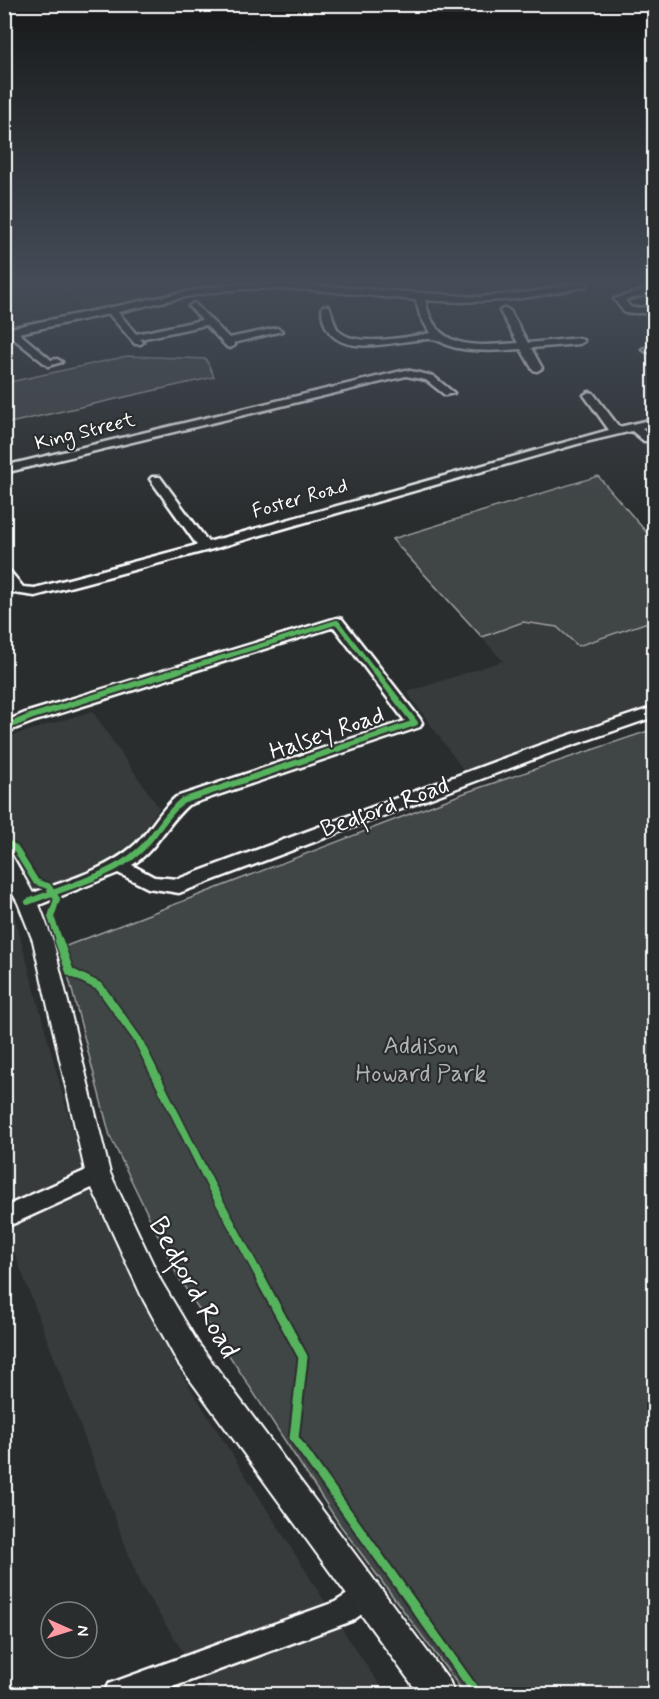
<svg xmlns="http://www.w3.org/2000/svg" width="659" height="1699" font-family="Mynerve,sans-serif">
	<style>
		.built { fill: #373a3b }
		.green { fill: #414445; stroke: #a0a2a2; stroke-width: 1.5 }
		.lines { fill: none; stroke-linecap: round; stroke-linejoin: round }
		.minor-casing { stroke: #fff; stroke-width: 5 }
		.major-casing { stroke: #fff; stroke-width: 4 }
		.minor { fill: #2a2d2e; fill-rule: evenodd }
		.major { fill: #2a2d2e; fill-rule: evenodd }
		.cycleway-far3-casing { stroke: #2a2d2e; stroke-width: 8 }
		.cycleway-far2-casing { stroke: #2a2d2e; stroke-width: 10 }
		.cycleway-far1-casing { stroke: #2a2d2e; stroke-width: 11 }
		.cycleway-casing { stroke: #2a2d2e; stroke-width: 13 }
		.cycleway-far3 { stroke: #56b35d; stroke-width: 4.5 }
		.cycleway-far2 { stroke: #56b35d; stroke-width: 6 }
		.cycleway-far1 { stroke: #56b35d; stroke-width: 8 }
		.cycleway { stroke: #56b35d; stroke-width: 9 }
		.labels { text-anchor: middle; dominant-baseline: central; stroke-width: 4.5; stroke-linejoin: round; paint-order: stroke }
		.far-street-label { font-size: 20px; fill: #fff; stroke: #2a2d2e }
		.street-label { font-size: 24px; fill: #fff; stroke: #2a2d2e }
		.park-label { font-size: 24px; fill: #b3b4b5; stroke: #2a2d2e }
		.near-street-label { font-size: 28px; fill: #fff; stroke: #2a2d2e }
	</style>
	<rect width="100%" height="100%" fill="#2a2d2e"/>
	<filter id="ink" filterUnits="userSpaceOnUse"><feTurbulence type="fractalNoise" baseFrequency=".0167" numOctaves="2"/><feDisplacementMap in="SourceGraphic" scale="12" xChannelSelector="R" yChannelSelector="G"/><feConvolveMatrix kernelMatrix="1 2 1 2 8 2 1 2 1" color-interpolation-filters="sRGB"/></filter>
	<g filter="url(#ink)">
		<!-- built -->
		<path class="built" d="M58,284H186L193,291L83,313Z
			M598,476L654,541V704L464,771L407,692L503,661L392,539Z
			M92,711L159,808L129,853L11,903L84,1173L174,1362L348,1638L386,1694H210L140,1584L5,1228V738Z"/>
		<!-- green -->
		<path class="green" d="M128,356L206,359L214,377L5,424V383Z
			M598,476L654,541V620L578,646L557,627L523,622L482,637L392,539Z
			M654,729V1694H465L340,1525L178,1277L110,1136L61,948L467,792Z"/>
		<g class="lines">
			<defs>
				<path id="minor" d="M239,284H293L479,297L532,292L572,284H587L586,286C533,299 480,305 425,300C435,352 476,346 518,343L500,311L505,308L510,311L528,343L579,338L584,341L579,344L531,348L542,368L537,371L533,370L521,349C500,351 478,352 457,348C449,347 438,339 431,339C403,338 339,362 325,324C323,318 321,312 323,306H329C333,314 333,326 340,332C356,347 410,337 430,333L420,315L416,300C359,295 302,286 245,289C202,291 159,303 118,312L136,334L202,320L189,306L194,303L229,338L277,328L282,331L233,343L235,345L230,348L227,347L206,325L140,339L143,342L141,344H135L109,314L19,333L51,360L57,359L62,362L48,366L9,335L4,336V330L10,328L200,289Z
					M654,287V293L625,300L631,308L654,307V313H625L614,299Z
					M654,345V351L647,352L642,349Z
					M406,370L433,376L454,393L445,395L426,380L406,376L4,473V466Z
					M589,392L593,393L619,427L654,419V425L642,428L652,437V441H644L632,431L577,444L209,550L35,596L14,593L4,581V569L9,570L23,587L35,588L197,545L150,479L152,477H160L208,542L609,430L584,395Z
					M337,618L342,619L420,719L422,723L420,727L188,805C167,823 156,851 132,865L154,877L178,879L540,745L654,707V717L550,753L179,893L148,888L118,873L34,907L28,909L22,907L19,902L22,897C57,883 101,873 131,848C149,834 158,812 176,797L405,721L334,627L35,721L4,733V722L25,713Z
					M98,1165L105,1168L108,1175L105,1182L4,1228V1207Z
					M367,1582L376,1586L380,1595L376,1604L352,1621L154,1694H104L108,1684L335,1602Z"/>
				<path id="major" d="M4,852L11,854L38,902L53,941L110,1173L161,1281L198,1343L450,1682L454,1694H419L178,1363L143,1299L86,1175L33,941L18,903L4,878Z"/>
			</defs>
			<!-- minor casing -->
			<use href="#minor" class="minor-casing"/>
			<!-- major casing -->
			<use href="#major" class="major-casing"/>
			<!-- minor -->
			<use href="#minor" class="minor"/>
			<!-- major -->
			<use href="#major" class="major"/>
			<defs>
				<path id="cycleway-far3" d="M172,673L337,622L376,673"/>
				<path id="cycleway-far2" d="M4,728L30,717L177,671
					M4,841L15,848L36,882L48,886L57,899L51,917L60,942
					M28,902C62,888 112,876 139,851C155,836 165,815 182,801L415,723L375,671"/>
				<path id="cycleway-far1" d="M59,941L70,972L100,987L138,1040L211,1186L261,1279"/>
				<path id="cycleway" d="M260,1278L303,1357L294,1438L477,1694"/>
			</defs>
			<!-- cycleway-far3 casing -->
			<use href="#cycleway-far3" class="cycleway-far3-casing"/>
			<!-- cycleway-far2 casing -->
			<use href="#cycleway-far2" class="cycleway-far2-casing"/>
			<!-- cycleway-far1 casing -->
			<use href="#cycleway-far1" class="cycleway-far1-casing"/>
			<!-- cycleway casing -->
			<use href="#cycleway" class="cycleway-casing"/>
			<!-- cycleway-far3 -->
			<use href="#cycleway-far3" class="cycleway-far3"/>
			<!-- cycleway-far2 -->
			<use href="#cycleway-far2" class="cycleway-far2"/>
			<!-- cycleway-far1 -->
			<use href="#cycleway-far1" class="cycleway-far1"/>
			<!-- cycleway -->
			<use href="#cycleway" class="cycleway"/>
		</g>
	</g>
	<!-- sky -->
	<linearGradient id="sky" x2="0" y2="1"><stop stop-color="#171919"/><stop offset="0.54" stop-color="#444c57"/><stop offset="1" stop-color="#444c57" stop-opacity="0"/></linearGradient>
	<rect width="659" height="522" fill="url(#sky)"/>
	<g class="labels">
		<!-- far-street labels -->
		<g class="far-street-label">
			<text transform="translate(85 432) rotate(-14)">King Street</text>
			<text transform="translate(300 499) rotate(-16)">Foster Road</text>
		</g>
		<!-- street labels -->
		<g class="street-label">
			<text transform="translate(327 734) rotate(-19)">Halsey Road</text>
			<text transform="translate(385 808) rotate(-20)">Bedford Road</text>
		</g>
		<!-- park labels -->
		<g class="park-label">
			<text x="421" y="1046">Addison<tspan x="421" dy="28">Howard Park</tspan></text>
		</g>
		<!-- near-street labels -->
		<g class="near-street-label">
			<text transform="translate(193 1288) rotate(61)">Bedford Road</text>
		</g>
	</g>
	<!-- margin -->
	<rect width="659" height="1699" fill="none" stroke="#2a2d2e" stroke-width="24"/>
	<rect x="12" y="12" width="635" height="1675" fill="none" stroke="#fff" stroke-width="2" filter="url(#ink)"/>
	<!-- north arrow -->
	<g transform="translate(69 1630) rotate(93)"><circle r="28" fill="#2a2d2e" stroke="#7f8182" stroke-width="1.5"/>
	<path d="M0-4.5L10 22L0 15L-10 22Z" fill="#ff9aa2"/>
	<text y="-9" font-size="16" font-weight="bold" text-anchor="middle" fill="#ffffff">N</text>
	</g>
</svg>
